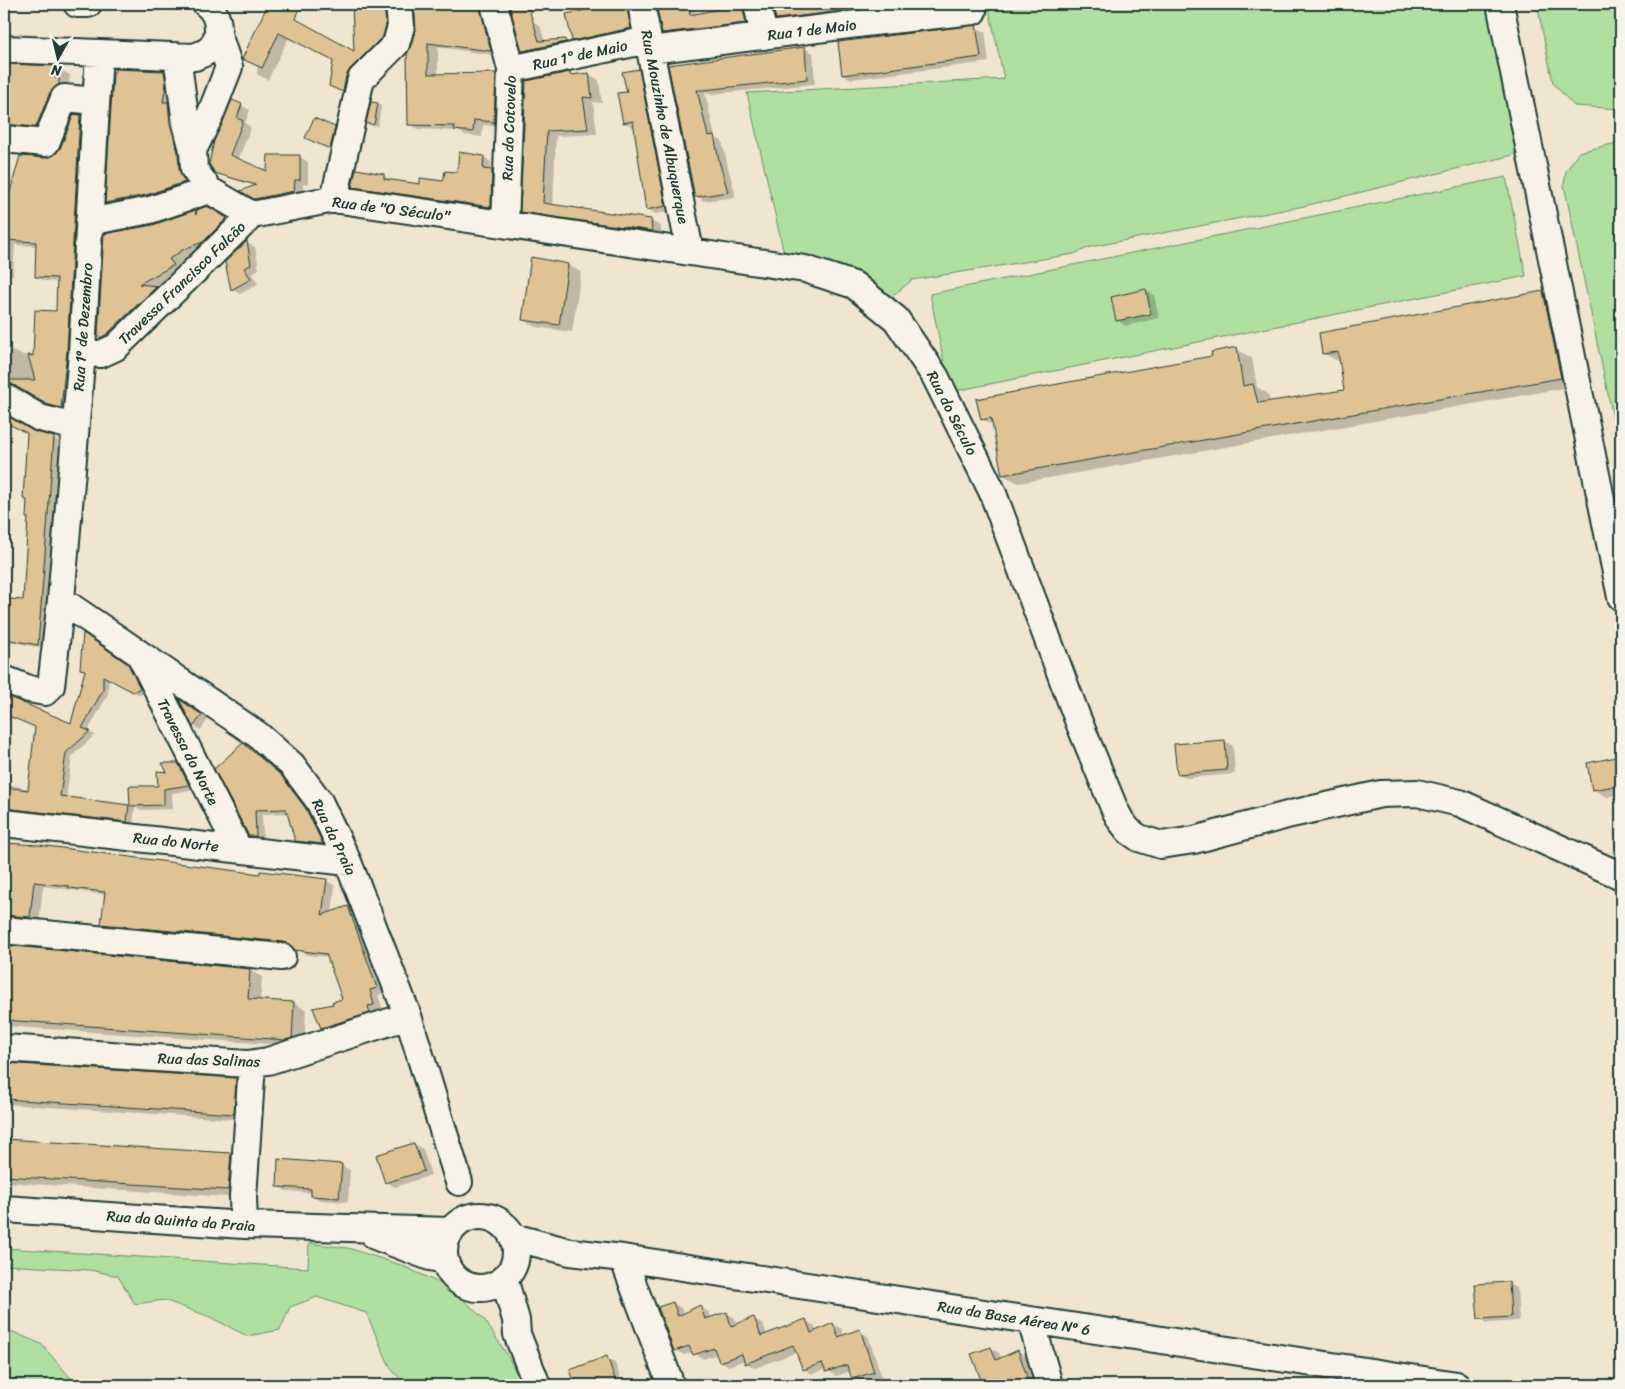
<svg xmlns="http://www.w3.org/2000/svg" width="1625" height="1389" font-family="Sriracha,sans-serif">
	<style>
		.green { fill: #afe0a1; stroke: #678e6a }
		.shadow { fill: #0003 }
		.building { fill: #e0c394; stroke: #1f3d34 }
		.lines { fill: none; stroke-linecap: round; stroke-linejoin: round }
		.minor-casing { stroke: #1f3d34; stroke-width: 30 }
		.minor { stroke: #f7f3e8; stroke-width: 26 }
		.labels { text-anchor: middle; dominant-baseline: central; stroke-width: 5; stroke-linejoin: round; paint-order: stroke }
		.street-label { font-size: 15px; fill: #1f3d34; stroke: #f7f3e8 }
	</style>
	<rect width="100%" height="100%" fill="#f0e5cf"/>
	<filter id="ink" filterUnits="userSpaceOnUse"><feTurbulence type="fractalNoise" baseFrequency=".02" numOctaves="2"/><feDisplacementMap in="SourceGraphic" scale="10" xChannelSelector="R" yChannelSelector="G"/><feConvolveMatrix kernelMatrix="1 2 1 2 8 2 1 2 1" color-interpolation-filters="sRGB"/></filter>
	<g filter="url(#ink)">
		<!-- green -->
		<path class="green" d="M988,4H1490L1518,148L1513,155L1304,206L1090,247L1074,254L912,280L880,306L787,266L747,93L1004,79Z
			M1537,4H1621V109L1574,106L1553,83Z
			M1621,142V456L1564,185L1566,171L1579,152Z
			M1506,177L1526,276L950,392L930,294Z
			M309,1243L348,1248L401,1265L452,1289L484,1319L509,1358L522,1385H406L391,1369L366,1313L317,1297L290,1307L280,1330L247,1336L210,1317L164,1300L135,1304L118,1276L90,1270L4,1265V1248L308,1268Z
			M4,1328L41,1344L77,1385H4Z"/>
		<!-- shadow -->
		<path class="shadow" d="M354,4H395V31L352,96L330,85L335,61L289,37L268,80L257,74L266,5L356,53Z
			M415,4H491L489,8L463,14L495,37L500,56L438,47V75L496,74L505,80L503,127L483,125L482,137L465,135L458,131L418,129L409,124L412,48L417,25Z
			M596,4H639L641,34L584,46L573,40L597,9Z
			M658,4H685L686,8L700,14L725,9L724,4H755L756,28L674,39L663,33Z
			M774,4H930L788,25L777,18Z
			M533,22L540,26L545,41L565,40L573,44L530,55L523,51Z
			M976,27L985,32L989,62L852,79L843,75Z
			M804,48L813,53L815,84L712,94L705,93L715,137L722,141L728,167L736,197L704,201L696,196L670,66Z
			M4,65L58,68L70,75L68,86L49,134H4V101L7,93H4Z
			M638,71L647,76L674,210L656,214L647,209L635,126L633,127L624,122L628,93Z
			M163,72L173,78L194,188L116,208L107,203L114,75Z
			M570,73L574,76L589,74L599,80L602,103L593,102L597,134L556,136L553,206L651,221L661,226V236L532,217L522,211L527,82Z
			M233,101L250,110L245,123L251,127L238,160L268,173L300,157L308,162V184H303V196L263,203L243,191L256,186L225,177L216,172Z
			M378,104L381,106L378,126L368,123Z
			M75,115L80,116L89,121L69,412L56,408L21,388L14,386L4,390V349L34,358L57,312L58,282L45,281L36,276L37,246L15,245L13,275H4V216L21,157L45,159L55,157L61,149Z
			M334,128L343,133L338,153L315,142Z
			M484,157L491,162V171L499,175L498,211L361,190L354,186L384,176L392,180L421,186L444,183Z
			M207,208L236,225L178,265L183,271L155,286L166,293L111,343L101,337L153,226L195,212L198,213Z
			M247,243L255,247L259,269L252,273L258,284L240,294L232,289Z
			M568,265L581,272L572,332L536,327L523,320Z
			M1146,290L1154,295L1159,318L1126,326L1118,321Z
			M1543,292L1558,301L1576,386L1019,483L1003,475L994,426L982,419L1213,357L1236,349L1252,358L1257,387L1268,394L1270,402L1345,391L1341,362L1324,354Z
			M4,415L32,432L54,438L62,443L46,649L4,640V617L8,619L24,601L30,518L28,433L4,421Z
			M89,638L134,669L145,692L140,695L109,678L108,694L88,731L95,735L72,756L66,798L131,807L130,787H159L178,764L186,769L197,789L172,793L173,809L140,810L135,807L133,824L4,810V783L29,789L37,727L11,717L6,731L4,730V697L72,724L86,671L81,669Z
			M182,702L208,719L201,730L194,726Z
			M1225,741L1233,746L1235,774L1187,778L1178,774Z
			M243,745L251,749L289,781L314,814L329,847L304,845L296,840L288,813L262,814L263,840L257,839L249,835Z
			M1621,757V794L1607,797L1594,790L1588,764Z
			M4,844L39,847L261,875L326,880L335,886L332,913L348,907L357,912L385,993L378,995L383,1010L376,1011L378,1018L331,1033L322,1027L334,1005L344,1000L329,957L306,955L294,947L111,929L102,924L106,895L43,886L39,922L4,918Z
			M4,947L249,970L262,977L260,1001L294,1003L306,1010L304,1044L299,1046L4,1026Z
			M4,1063L236,1079L248,1087L246,1120L4,1104Z
			M4,1140L231,1154L246,1163L243,1198L4,1182Z
			M414,1144L423,1149L431,1175L395,1187L386,1182Z
			M341,1165L350,1170L348,1202L320,1200L312,1195V1193L286,1191L278,1186Z
			M1508,1284L1517,1288L1519,1321L1487,1323L1479,1318Z
			M673,1303L681,1308L684,1314L700,1307L709,1312L711,1318L726,1313L735,1318L737,1325L754,1319L763,1324L767,1335L806,1321L814,1326L817,1332L833,1324L842,1329L844,1336L859,1331L868,1336L882,1377L862,1383L853,1378L851,1371L836,1376L826,1369L812,1374L804,1369L797,1352L755,1368L746,1363L745,1360L729,1366L720,1361L718,1354L703,1359L693,1352L684,1355L675,1350Z
			M991,1348L999,1353L1002,1359L1018,1351L1026,1356L1036,1385H984L973,1355Z
			M606,1358L615,1363L623,1385H577L571,1371Z"/>
		<!-- building -->
		<path class="building" d="M268,4H301L296,19L354,51L352,4H384L386,25L383,36L350,69L346,76L343,92L329,86L333,61L279,33L262,68L242,59Z
			M414,4H479L491,51L428,43V74L496,73L494,122L474,120L473,132L454,130L455,126L408,125L407,54L410,48L416,30Z
			M509,4H525L526,10L529,9L539,41L565,39L566,42L522,51Z
			M595,4H626L631,28L572,41L566,14L596,8Z
			M656,4H676L677,7L689,6L690,15L724,8L723,4H742L746,23L662,33Z
			M772,4H902L776,19Z
			M976,25L981,57L842,75L838,42Z
			M805,47L807,79L703,90H697L708,136L714,135L719,161L728,192L695,197L668,65Z
			M4,64L58,66L55,78L59,79V85L50,92L36,127L4,124Z
			M115,69L164,71L166,83L163,102H168L170,124L178,152L179,170L185,182L146,195L105,203L113,75Z
			M639,69L666,206L646,210L633,121L623,123L617,93L627,92L622,72Z
			M570,72V75L589,73L592,98L583,97L588,129L547,131L543,203L651,219L652,231L520,212L526,81Z
			M232,100L242,104L237,118L243,121L230,155L267,171L268,155H300V180H295L294,191L254,199L240,191L256,185L215,173L209,164L214,141Z
			M371,102L378,103L374,125L366,123Z
			M74,114L80,115L67,351L61,408L46,404L12,384L4,382V380H35L28,355L33,356L35,310L56,311L57,278L35,277L36,242L4,240V213L20,156L45,158L54,155L60,149Z
			M314,118L335,127L330,149L305,138Z
			M459,152L484,156L483,169L492,170L491,207L352,187L356,169L384,174V179L420,184V178L443,181L445,171L457,172Z
			M207,206L227,218L203,242L184,249L169,259L174,265L139,284L157,286L107,334L100,338L98,334L104,234L153,225L195,210L196,215L197,210Z
			M247,241L251,265L244,268L251,279L231,290L225,262Z
			M531,257L568,264L559,325L522,320Z
			M1146,289L1151,314L1116,321L1111,297Z
			M1543,291L1561,378L1002,475L991,418L981,420L976,399L1212,356L1211,352L1237,347L1243,386L1253,384L1258,403L1344,390L1338,352L1322,354L1319,333Z
			M4,414L33,431L54,437L38,645L5,639L9,599L23,600L28,518H26L27,500L23,499L27,433L4,422Z
			M83,633L128,664L140,688L133,692L103,676V690L82,728L90,731L66,753L60,796L129,805L127,822L4,808V787L28,790L35,727L4,714V695L71,723L85,670L80,669Z
			M179,699L202,715L193,727Z
			M1225,740L1227,770L1177,774L1174,744Z
			M243,743L281,775L306,809L323,844L295,841L286,809L255,810L256,836H249L214,769Z
			M1621,756V785L1592,790L1587,763Z
			M162,763H178L189,785L164,789V805L130,806L129,786H158L157,771L167,772Z
			M4,843L39,845L260,874V871L327,879L322,915L348,906L377,988L370,990L374,1005L368,1006L370,1013L321,1028L313,1008L333,1004L332,1002L342,999L326,954L295,950L290,945L283,942L101,924L105,892L69,888V886L34,882L30,917L4,915Z
			M4,945L250,969L248,999L294,1002L292,1038L286,1040L4,1020Z
			M4,1063L236,1078L234,1114L4,1099Z
			M4,1139L231,1153L228,1190L4,1176Z
			M414,1143L424,1171L385,1183L376,1155Z
			M278,1159L342,1164L339,1198L311,1196V1189L277,1187Z
			M1509,1282L1511,1317L1478,1319L1475,1284Z
			M673,1302L678,1316L700,1305L705,1319L727,1312L731,1326L754,1317L761,1336L806,1319L811,1333L833,1323L838,1337L860,1329L874,1372L852,1379L847,1365L826,1372L822,1363L803,1370L793,1345L745,1364L742,1354L719,1362L714,1348L693,1355L689,1346L674,1351L658,1307Z
			M991,1347L996,1360L1018,1350L1030,1385H983L971,1354Z
			M607,1356L617,1385H575L570,1370Z"/>
		<g class="lines">
			<defs>
				<path id="minor" d="M77,4H88
					M494,4L511,69L505,224
					M641,4L690,251
					M757,4L764,36
					M1500,4L1621,597
					M4,49L195,57C198,55 203,54 206,52C223,41 221,15 206,4
					M650,50L873,22L973,11
					M177,56L186,123L193,150L194,169L209,190L252,215L334,199L805,269L854,285L896,319L935,376L992,491L1078,720L1115,810L1121,821L1129,831L1139,838L1161,845L1194,840L1291,814L1381,794L1417,793L1460,803L1621,876
					M511,69L648,40
					M4,139L46,143L64,98L96,101
					M193,150L209,118L229,67L218,34
					M334,199L361,79L396,44L401,26L399,4
					M89,222L150,210L209,190
					M82,352L101,354L116,347L252,215
					M4,397L40,418L75,427
					M61,600L258,735L292,765L319,801L348,862L408,1016L459,1182
					M140,655L238,848
					M4,679L29,689L45,692L51,686L61,600L82,352L99,53
					M4,823L348,862
					M4,930L282,957
					M4,1048L248,1064L268,1061L408,1016
					M4,1209L244,1225L451,1231
					M444 1252a36 36 0 1 1 72 0a36 36 0 1 1-72 0Z
					M244,1225L243,1197L252,1064
					M375,1236L430,1257L445,1260
					M513,1237L570,1252L623,1258L1457,1385
					M623,1258L671,1385
					M504,1278L516,1320L517,1334L537,1385
					M1031,1320L1049,1385"/>
			</defs>
			<!-- minor casing -->
			<use href="#minor" class="minor-casing"/>
			<!-- minor -->
			<use href="#minor" class="minor"/>
		</g>
	</g>
	<g class="labels">
		<!-- street labels -->
		<g class="street-label">
			<text transform="translate(812 30) rotate(-7)">Rua 1 de Maio</text>
			<text transform="translate(580 55) rotate(-12)">Rua 1° de Maio</text>
			<text transform="translate(665 127) rotate(79)">Rua Mouzinho de Albuquerque</text>
			<text transform="translate(509 128) rotate(-88)">Rua do Cotovelo</text>
			<text transform="translate(391 209) rotate(7)">Rua de "O Século"</text>
			<text transform="translate(182 283) rotate(-44)">Travessa Francisco Falcão</text>
			<text transform="translate(83 327) rotate(-86)">Rua 1º de Dezembro</text>
			<text transform="translate(952 413) rotate(63)">Rua do Século</text>
			<text transform="translate(188 752) rotate(63)">Travessa do Norte</text>
			<text transform="translate(334 837) rotate(64)">Rua da Praia</text>
			<text transform="translate(176 842) rotate(6)">Rua do Norte</text>
			<text transform="translate(209 1060) rotate(2)">Rua das Salinas</text>
			<text transform="translate(181 1221) rotate(4)">Rua da Quinta da Praia</text>
			<text transform="translate(1014 1318) rotate(9)">Rua da Base Aérea Nº 6</text>
		</g>
	</g>
	<!-- margin -->
	<rect width="1625" height="1389" fill="none" stroke="#f7f3e8" stroke-width="20"/>
	<rect x="10" y="10" width="1605" height="1369" fill="none" stroke="#1f3d34" stroke-width="2" filter="url(#ink)"/>
	<!-- north arrow -->
	<g transform="translate(58 58) rotate(188)" stroke="#f7f3e8" stroke-width="4" paint-order="stroke">
	<path d="M0-4L9 19L0 12L-9 19Z" fill="#1f3d34"/>
	<text y="-8" font-size="14" font-weight="bold" text-anchor="middle" fill="#1f3d34">N</text>
	</g>
</svg>
